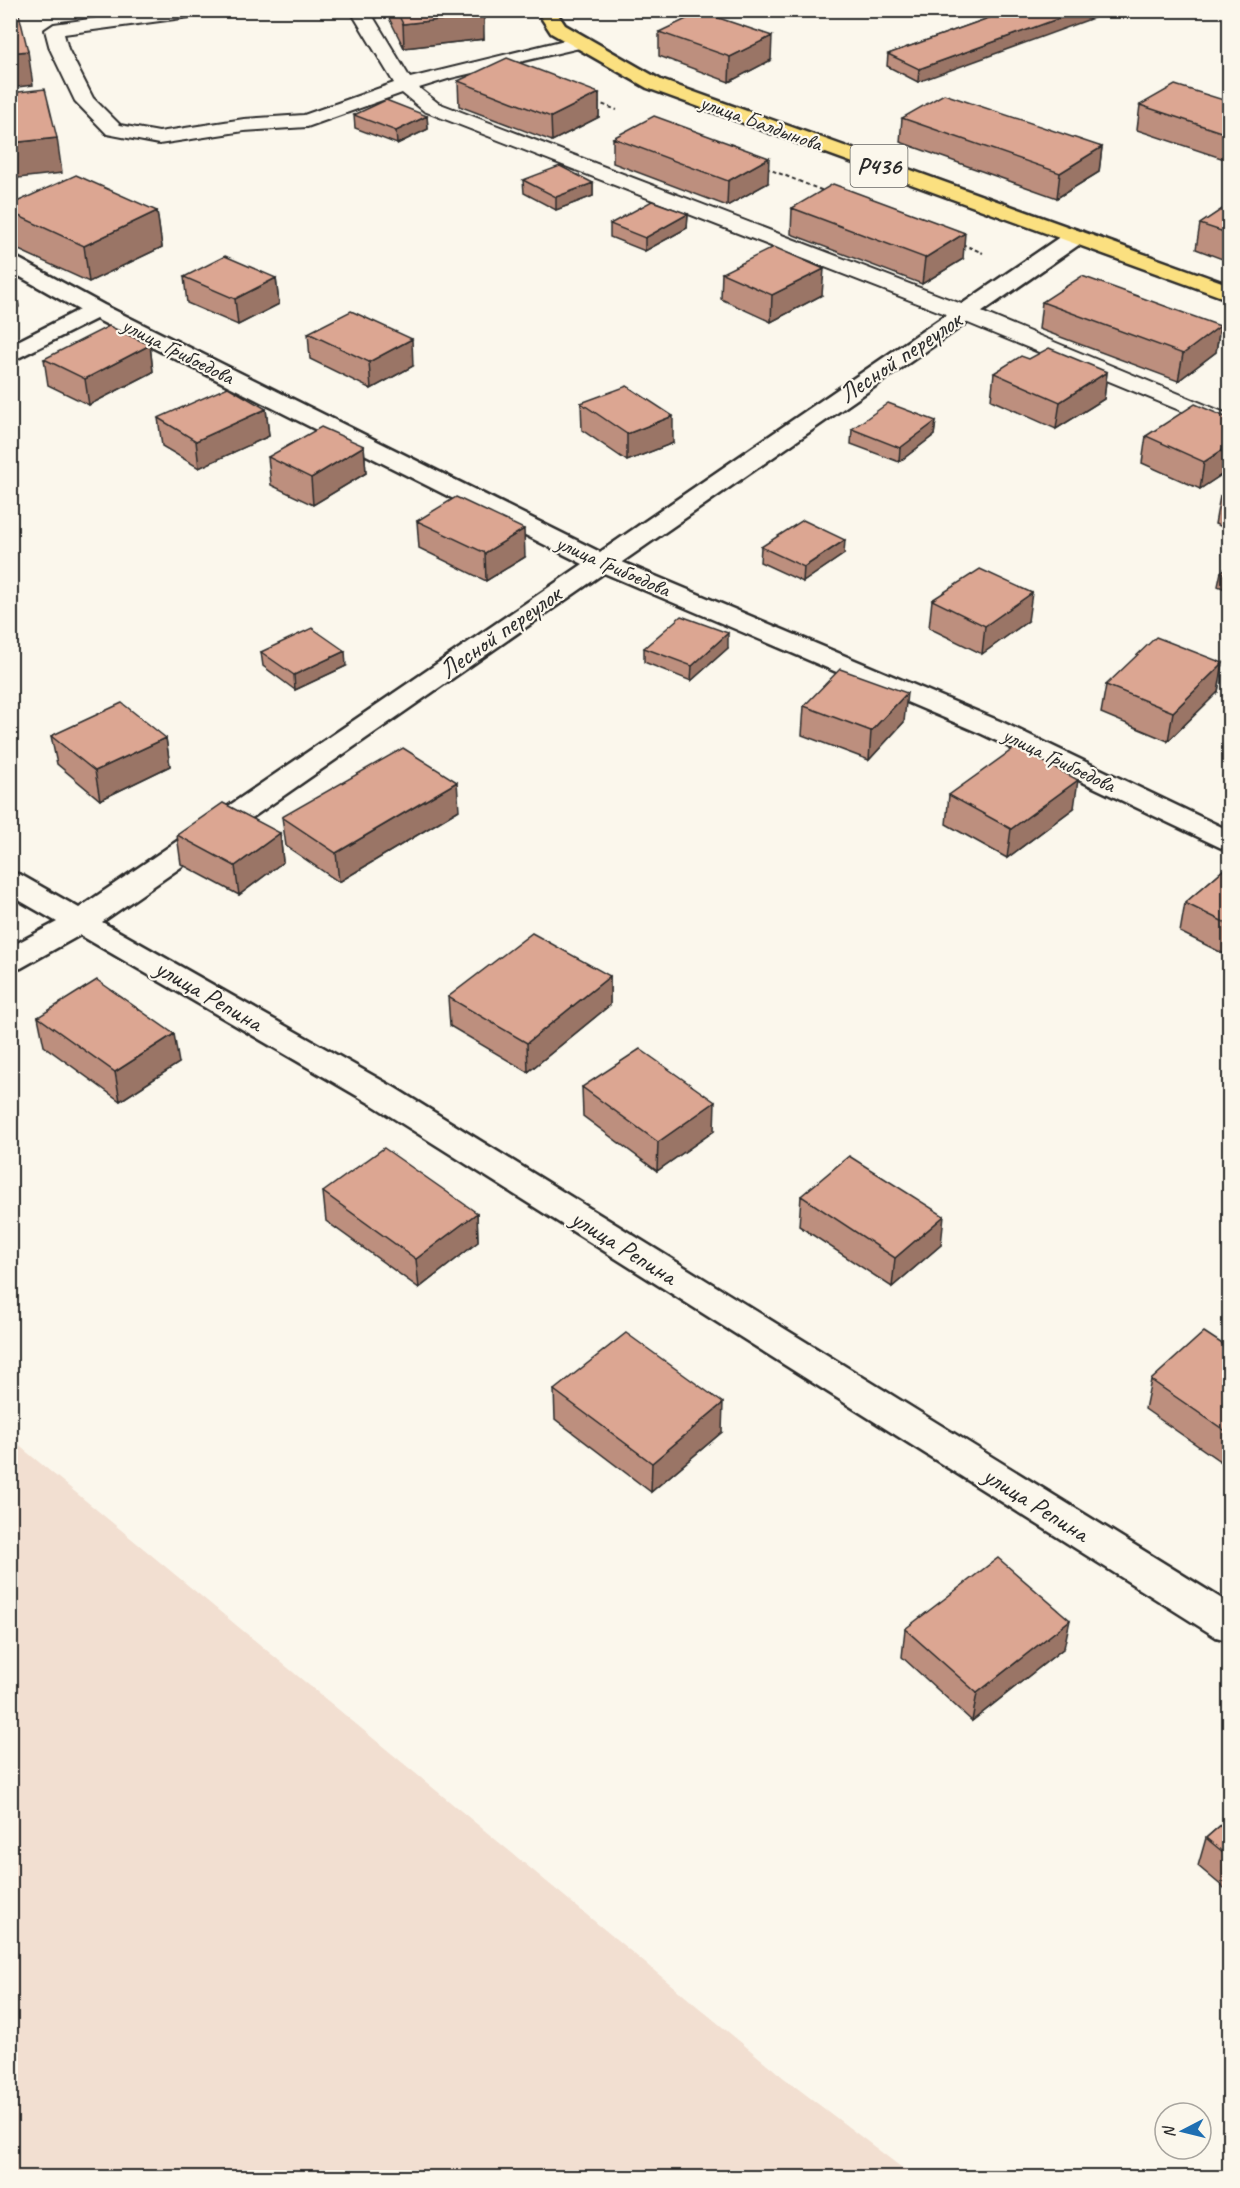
<svg xmlns="http://www.w3.org/2000/svg" width="1240" height="2188" font-family="Caveat,sans-serif">
	<style>
		.built { fill: #f2dfd1 }
		.lines { fill: none; stroke-linecap: round; stroke-linejoin: round }
		.lane-casing { stroke: #2b2b2b; stroke-width: 4 }
		.street-casing { stroke: #2b2b2b; stroke-width: 5 }
		.primary-casing { stroke: #2b2b2b; stroke-width: 5 }
		.path { stroke: #2b2b2b; stroke-width: 2; stroke-dasharray: 4 3; stroke-linecap: butt }
		.lane { fill: #fbf7ec; fill-rule: evenodd }
		.street { fill: #fbf7ec; fill-rule: evenodd }
		.primary { fill: #fbe080; fill-rule: evenodd }
		.wall { fill: #bd8f7e; stroke: #2b2b2b; stroke-width: 1.5 }
		.shaded-wall { fill: #9a7466; stroke: #2b2b2b; stroke-width: 1.5 }
		.building { fill: #dca692; stroke: #2b2b2b; stroke-width: 1.5 }
		.labels { text-anchor: middle; dominant-baseline: central; stroke-width: 4.5; stroke-linejoin: round; paint-order: stroke }
		.far-street-label { font-size: 22px; fill: #2b2b2b; stroke: #fbf7ec }
		.shield { fill: #fbf7ec; stroke: #696865; stroke-width: 1.5 }
		.shield-label { font-size: 24px; font-weight: bold; fill: #2b2b2b }
		.street-label { font-size: 26px; fill: #2b2b2b; stroke: #fbf7ec }
	</style>
	<rect width="100%" height="100%" fill="#fbf7ec"/>
	<filter id="ink" filterUnits="userSpaceOnUse"><feTurbulence type="fractalNoise" baseFrequency=".0167" numOctaves="2"/><feDisplacementMap in="SourceGraphic" scale="12" xChannelSelector="R" yChannelSelector="G"/><feConvolveMatrix kernelMatrix="1 2 1 2 8 2 1 2 1" color-interpolation-filters="sRGB"/></filter>
	<g filter="url(#ink)">
		<!-- built -->
		<path class="built" d="M11,1439L784,2078L914,2177H11Z"/>
		<g class="lines">
			<defs>
				<path id="lane" d="M154,10H206L197,16L64,34L68,49L93,98L120,125L159,132L244,119L304,115L394,83L350,10H369L410,78L581,36L588,38L590,42L588,46L451,78L419,88L438,103L972,308L1230,415V431L956,318L424,111L402,93L307,127L244,131L159,144L107,134L75,101L50,49L45,30L54,24Z"/>
				<path id="street" d="M1075,230L1083,232L1086,237L1083,242L622,562L1002,722L1230,831V852L982,734L604,573L102,922L395,1088L1230,1604V1641L1216,1637L371,1104L80,935L21,968L10,971V947L57,922L10,895V872L21,875L79,908L583,564L96,319L10,362V345L79,310L10,271V254L104,305L600,552L1067,232Z"/>
				<path id="primary" d="M536,10H555L565,25L661,80L1230,285V300L647,88L551,33Z"/>
			</defs>
			<!-- lane casing -->
			<use href="#lane" class="lane-casing"/>
			<!-- street casing -->
			<use href="#street" class="street-casing"/>
			<!-- primary casing -->
			<use href="#primary" class="primary-casing"/>
			<!-- path -->
			<path class="path" d="M596,102L617,110
				M766,168L826,192
				M962,244L983,253
				M1215,340L1230,346"/>
			<!-- lane -->
			<use href="#lane" class="lane"/>
			<!-- street -->
			<use href="#street" class="street"/>
			<!-- primary -->
			<use href="#primary" class="primary"/>
		</g>
		<!-- wall -->
		<path class="wall" d="M385,10H481L484,39L404,48Z
			M1011,10L918,82L887,66L888,54Z
			M659,32L771,60L729,82L659,56Z
			M458,81L599,93V117L552,141L459,106Z
			M1230,102V161L1137,130L1140,105Z
			M354,115L427,116L428,129L397,144L355,128Z
			M902,118L1102,147L1099,172L1057,198L900,142Z
			M613,138L768,183L727,206L613,163Z
			M523,180L593,183V196L556,210L524,193Z
			M1230,204V262L1196,249L1200,224Z
			M10,205L157,211L162,247L89,282L10,246Z
			M792,208L963,259L922,284L791,234Z
			M688,214L687,228L645,251L610,237V224Z
			M722,273L822,295L771,322L721,299Z
			M184,277L276,278L279,304L238,325L187,303Z
			M1042,302L1220,326L1216,352L1178,381L1039,329Z
			M308,333L413,366L371,389L310,359Z
			M150,345L153,372L89,405L48,385L44,359Z
			M1029,359L1107,372L1104,399L1056,429L991,400L994,373Z
			M581,403L673,443L627,461L582,430Z
			M266,409L269,436L199,468L162,446L158,418Z
			M1230,419V469L1200,489L1142,463L1146,436Z
			M936,421L934,435L899,462L851,444L852,429Z
			M364,446L366,473L313,505L271,485L268,457Z
			M1230,490V530L1215,524L1220,496Z
			M417,521L525,557L486,581L419,548Z
			M761,547L844,554L803,582L760,562Z
			M1230,565V591L1218,586L1221,572Z
			M932,600L1028,621L982,654L929,628Z
			M644,648H728L691,681L644,662Z
			M261,652L346,666L295,690L263,666Z
			M1223,663L1218,692L1168,741L1101,713L1106,685Z
			M804,706L904,722L869,760L802,735Z
			M51,736L166,738L170,766L100,800L57,764Z
			M949,795L1074,808L1007,858L946,824Z
			M459,810L339,882L286,846L282,817Z
			M280,833L283,862L239,895L181,864L177,835Z
			M1230,864V957L1180,932L1185,903Z
			M610,976V1005L528,1072L450,1026L448,997Z
			M38,1017L179,1063L120,1101L44,1046Z
			M582,1087L714,1131L657,1171L583,1116Z
			M323,1192L477,1213L478,1242L419,1288L326,1221Z
			M801,1196L941,1245L892,1287L799,1226Z
			M1230,1349V1468L1145,1409L1151,1380Z
			M554,1390L722,1432L651,1492L555,1419Z
			M905,1629L1064,1648L972,1721L902,1657Z
			M1230,1817V1893L1198,1866L1206,1838Z"/>
		<!-- shaded-wall -->
		<path class="shaded-wall" d="M1082,10H1115L918,82L919,69Z
			M484,15V39L404,48L403,24Z
			M772,36L771,60L729,82L730,57Z
			M28,51L33,85L10,88V53Z
			M599,93V117L552,141L551,117Z
			M427,116L428,129L397,144L396,131Z
			M57,138L62,173L10,179V143Z
			M1102,147L1099,172L1057,198L1060,173Z
			M769,158L768,183L727,206L728,181Z
			M593,183V196L556,210V197Z
			M157,211L162,247L89,282L84,246Z
			M688,214L687,228L645,251V238Z
			M965,233L963,259L922,284L925,258Z
			M824,269L822,295L771,322L772,295Z
			M276,278L279,304L238,325L235,299Z
			M17,293L19,307L10,310V296Z
			M1220,326L1216,352L1178,381L1183,354Z
			M412,339L413,366L371,389L369,362Z
			M150,345L153,372L89,405L85,379Z
			M1107,372L1104,399L1056,429L1060,402Z
			M266,409L269,436L199,468L196,441Z
			M673,416V443L627,461V434Z
			M936,421L934,435L899,462L900,448Z
			M1230,445V469L1200,489L1204,462Z
			M364,446L366,473L313,505L311,478Z
			M524,529L525,557L486,581L485,553Z
			M845,540L844,554L803,582L804,567Z
			M1032,593L1028,621L982,654L985,626Z
			M728,633V648L691,681L692,666Z
			M345,651L346,666L295,690L294,675Z
			M1223,663L1218,692L1168,741L1173,712Z
			M907,693L904,722L869,760L871,731Z
			M166,738L170,766L100,800L95,771Z
			M1078,780L1074,808L1007,858L1011,829Z
			M457,782L459,810L339,882L336,853Z
			M280,833L283,862L239,895L235,866Z
			M610,976V1005L528,1072L527,1043Z
			M174,1034L179,1063L120,1101L115,1072Z
			M715,1102L714,1131L657,1171L658,1142Z
			M477,1213L478,1242L419,1288L416,1259Z
			M944,1216L941,1245L892,1287L895,1258Z
			M723,1403L722,1432L651,1492L652,1463Z
			M1070,1620L1064,1648L972,1721L977,1693Z"/>
		<!-- building -->
		<path class="building" d="M10,10H18L28,51L10,53Z
			M396,10H481L484,15L403,24Z
			M1011,10H1082L919,69L888,54Z
			M701,12L772,36L730,57L659,32Z
			M507,58L599,93L551,117L458,81Z
			M1175,85L1230,102V135L1140,105Z
			M45,89L57,138L10,143V93Z
			M944,94L1102,147L1060,173L902,118Z
			M386,100L427,116L396,131L354,115Z
			M654,116L769,158L728,181L613,138Z
			M560,166L593,183L556,197L523,180Z
			M76,175L157,211L84,246L10,212V205Z
			M833,184L965,233L925,258L792,208Z
			M652,201L688,214L645,238L610,224Z
			M1230,204V234L1200,224Z
			M774,247L824,269L772,295L722,273Z
			M225,256L276,278L235,299L184,277Z
			M1082,276L1220,326L1183,354L1042,302Z
			M10,289L17,293L10,296Z
			M351,311L412,339L369,362L308,333Z
			M109,326L150,345L85,379L44,359Z
			M1049,348L1107,372L1060,402L994,373L1021,356L1029,359Z
			M627,386L673,416L627,434L581,403Z
			M228,387L266,409L196,441L158,418Z
			M888,403L936,421L900,448L852,429Z
			M1195,404L1230,419V445L1204,462L1146,436Z
			M321,427L364,446L311,478L268,457Z
			M1230,490V501L1220,496Z
			M456,497L524,529L485,553L417,521Z
			M803,520L845,540L804,567L761,547Z
			M1230,565V576L1221,572Z
			M980,569L1032,593L985,626L932,600Z
			M681,616L728,633L692,666L644,648Z
			M312,628L345,651L294,675L261,652Z
			M1156,637L1223,663L1173,712L1106,685Z
			M840,669L907,693L871,731L804,706Z
			M122,703L166,738L95,771L51,736Z
			M1016,747L1078,780L1011,829L949,795Z
			M403,748L457,782L336,853L282,817Z
			M223,803L280,833L235,866L177,835Z
			M1230,864V925L1185,903Z
			M532,933L610,976L527,1043L448,997Z
			M97,980L174,1034L115,1072L38,1017Z
			M640,1049L715,1102L658,1142L582,1087Z
			M384,1148L477,1213L416,1259L323,1192Z
			M849,1156L944,1216L895,1258L801,1196Z
			M1204,1332L1230,1349V1434L1151,1380Z
			M626,1333L723,1403L652,1463L554,1390Z
			M998,1558L1070,1620L977,1693L905,1629Z
			M1230,1817V1858L1206,1838Z"/>
	</g>
	<g class="labels">
		<!-- far-street labels -->
		<g class="far-street-label">
			<text transform="translate(761 123) rotate(20)">улица Балдынова</text>
			<text transform="translate(178 351) rotate(27)">улица Грибоедова</text>
			<text transform="translate(613 566) rotate(24)">улица Грибоедова</text>
			<text transform="translate(1059 760) rotate(26)">улица Грибоедова</text>
		</g>
		<!-- shield labels -->
		<rect class="shield" x="850.5" y="145" width="57" height="42" rx="4.5"/>
		<g class="shield-label">
			<text x="879" y="166">P436</text>
		</g>
		<!-- street labels -->
		<g class="street-label">
			<text transform="translate(900 357) rotate(-34)">Лесной переулок</text>
			<text transform="translate(500 632) rotate(-35)">Лесной переулок</text>
			<text transform="translate(209 995) rotate(30)">улица Репина</text>
			<text transform="translate(624 1247) rotate(32)">улица Репина</text>
			<text transform="translate(1036 1504) rotate(32)">улица Репина</text>
		</g>
	</g>
	<!-- margin -->
	<rect width="1240" height="2188" fill="none" stroke="#fbf7ec" stroke-width="36"/>
	<rect x="18" y="18" width="1204" height="2152" fill="none" stroke="#2b2b2b" stroke-width="2" filter="url(#ink)"/>
	<!-- north arrow -->
	<g transform="translate(1183 2131) rotate(263)"><circle r="28" fill="#fbf7ec" stroke="#a8a59f" stroke-width="1.5"/>
	<path d="M0-4.5L10 22L0 15L-10 22Z" fill="#1f6fb2"/>
	<text y="-9" font-size="16" font-weight="bold" text-anchor="middle" fill="#2b2b2b">N</text>
	</g>
</svg>
